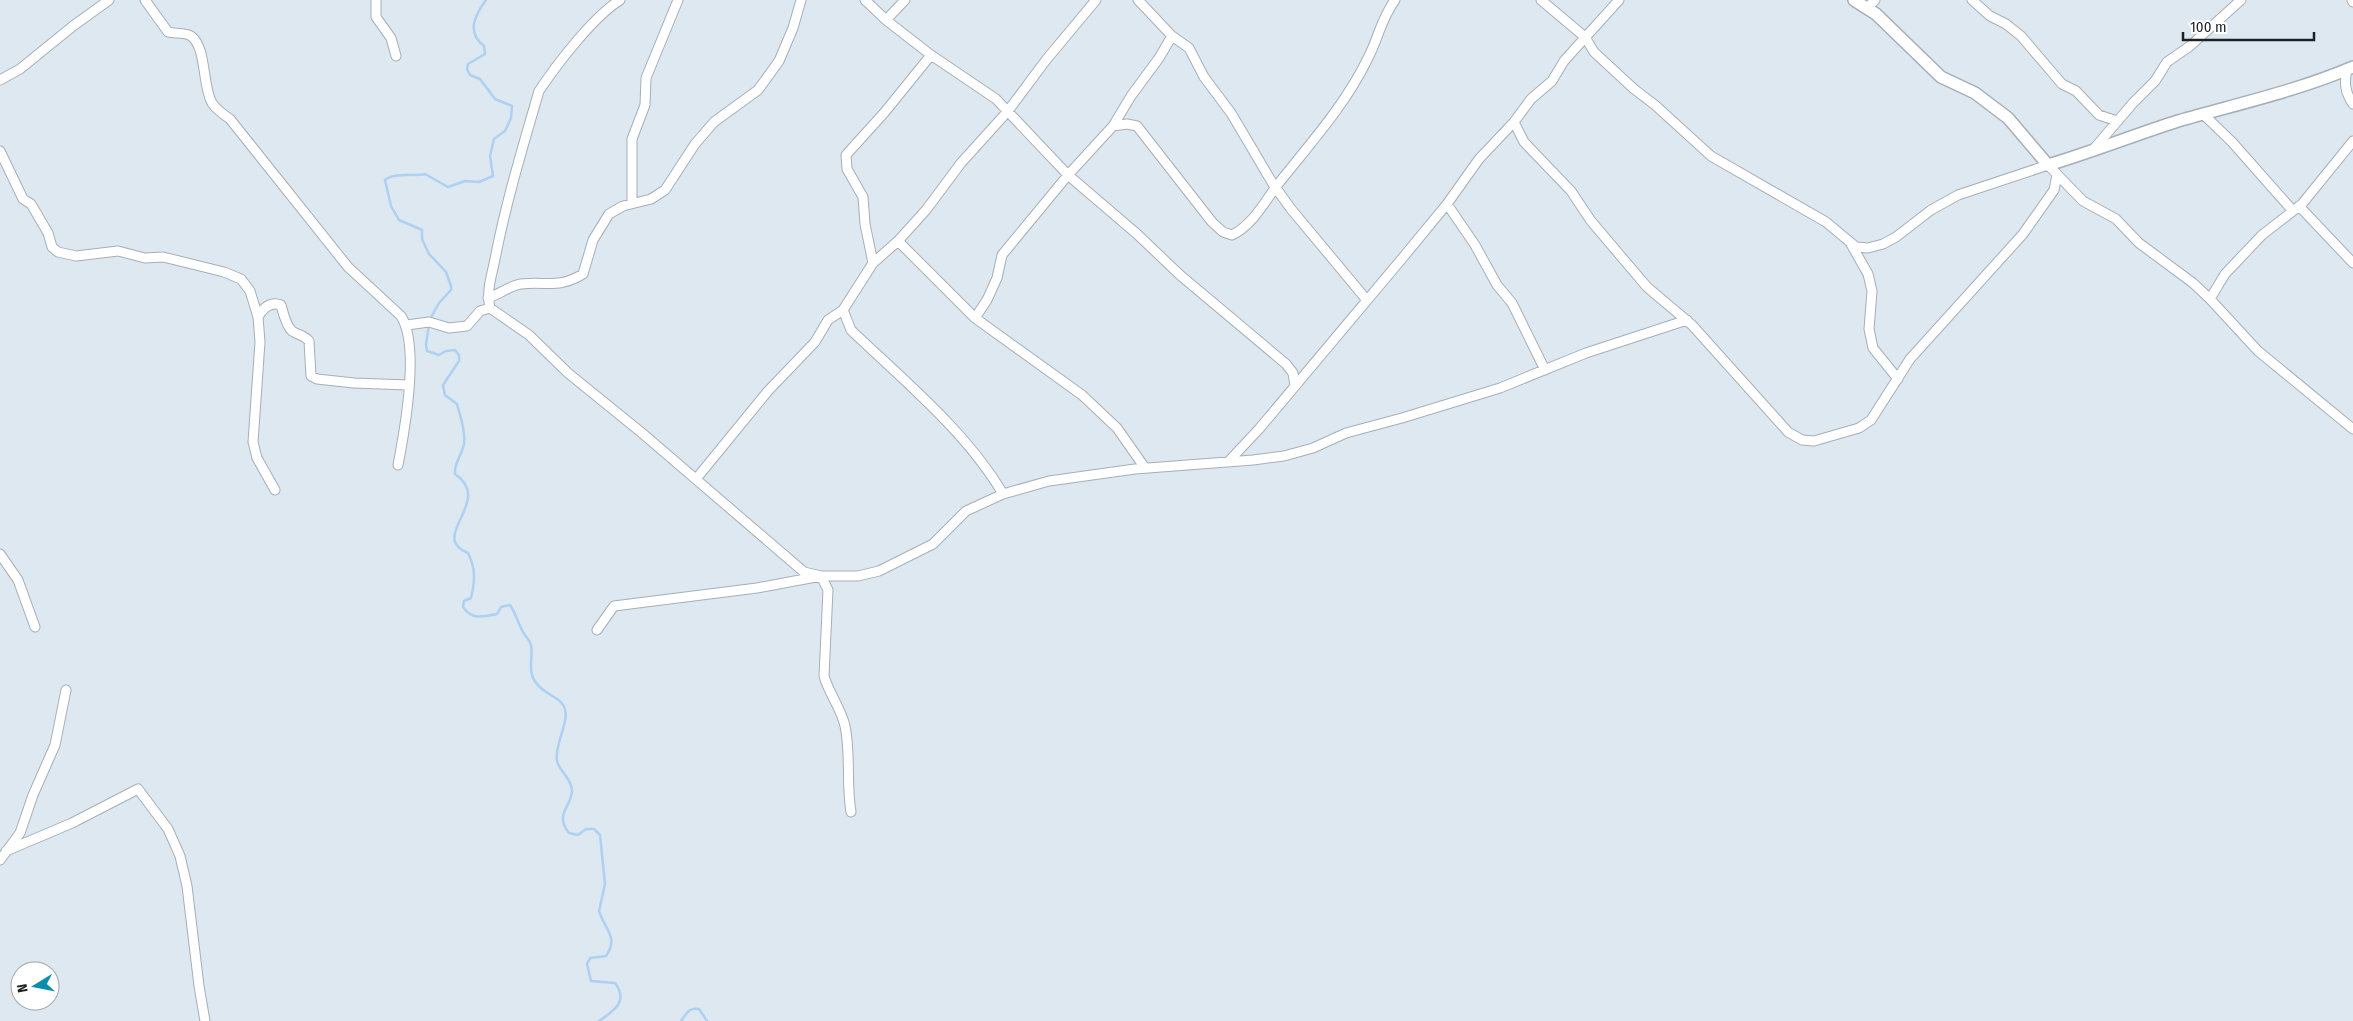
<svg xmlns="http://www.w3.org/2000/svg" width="2353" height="1021" font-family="'Fira Sans Condensed',sans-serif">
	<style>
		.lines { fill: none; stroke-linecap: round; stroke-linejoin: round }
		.stream { stroke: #acd1f2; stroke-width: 2.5 }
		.minor-casing { stroke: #a6afb7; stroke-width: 11 }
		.tertiary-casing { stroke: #a6afb7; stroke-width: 14 }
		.minor { stroke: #fff; stroke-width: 9 }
		.tertiary { stroke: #fff; stroke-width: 11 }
	</style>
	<rect width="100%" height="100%" fill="#dee8f0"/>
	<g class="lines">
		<!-- stream -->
		<path class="stream" d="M430,319L439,303L451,290V286L446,272L429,254L422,239V230L399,220L391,206L385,180C394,172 413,177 425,174L448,187L465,181L479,182L493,176L490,156L494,139L505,131L511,118L512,106L495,99L480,79L470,75L467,69L468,64L485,54L484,46C466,32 475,15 486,0
			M429,324L426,345L427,351L439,355L446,351L455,350L459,355V361L443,385L445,395L457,404C460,416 466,431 464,444C462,455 454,462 455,474C495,501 427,537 468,553C476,569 475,581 471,598L464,601L463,607C472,620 482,617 497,614L501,607L510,605C516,614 518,623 523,632C525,636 530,640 531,645C533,654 529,666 532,675C538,694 562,696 565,709C569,723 554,745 557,761C560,772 572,779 572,791C571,808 554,814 569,833L578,835L586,829H594L600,835L605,884L599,911C605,930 619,937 606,956L590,958L587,964L591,981L615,983C629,1001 614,1011 599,1021
			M681,1021C687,1013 689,1007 699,1009L707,1021"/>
		<defs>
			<path id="minor" d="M145,0L168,32C175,34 185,32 191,36C207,48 202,86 212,103C216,109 224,115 230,119L348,267L401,316C420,346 405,429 398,465
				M376,0V17L391,38L396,56
				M620,0C593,17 557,64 539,91C523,146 506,202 495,259C492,275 486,290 490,308L529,335L568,373L642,433L804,572L821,576H858L879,571L933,544L966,511L1003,494L1049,481L1135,469L1253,460L1284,456L1313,448L1346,433L1402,418L1500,388L1586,353L1687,320
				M865,0L886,20L931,55L996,99L1068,175L1137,234L1180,275L1286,364L1293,373L1295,386
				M1138,0L1172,36L1189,48L1204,77L1231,113L1273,184L1291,209L1366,299
				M1541,0L1585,37L1594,52L1634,89L1655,105L1711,156L1826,222L1856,247L1868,248L1883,244L1896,237L1931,210L1958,195L2048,165L2083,201L2116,219L2139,243L2193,283L2210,299L2258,351L2353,429
				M1972,0L1990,16L2006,24L2021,36L2062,84L2076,91L2099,115L2117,121
				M2352,0L2353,2
				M1867,8L1875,0
				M886,20L905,0
				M2347,69C2344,83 2345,92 2353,104
				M0,80L20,69L73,26L109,0
				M2203,114L2232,142L2293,211
				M1514,122L1524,142L1571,191L1591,221L1647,287L1692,325L1788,432L1802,440L1814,441L1859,428L1871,420L1910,359L2023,234L2054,190L2057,175
				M1113,126L1127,124L1137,126L1212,222L1223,232L1232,235C1251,226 1263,205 1275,188C1307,147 1345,106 1368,58C1379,37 1380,21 1395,0
				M0,151L23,199L31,204L48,233L52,247L58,252L76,256L118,251L145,258L163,257L224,272L241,279L250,291L258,317L260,342L253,442L257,458L275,490
				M2092,151L2133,103L2155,81L2167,62L2190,46L2241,0
				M632,203V139L645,105L646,78L678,0
				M1447,204L1475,245L1497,285L1512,303L1545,370
				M2299,206L2353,263
				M898,241L975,318L1082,395L1117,428L1145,468
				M1851,244L1868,274L1872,291L1869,329L1873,348L1898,379
				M873,263L865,224L863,197L847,169L846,155L884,113L931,55
				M488,298C498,295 511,285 521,284C547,281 558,289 583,274L593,240L609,214L623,206L651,199L665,190L695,144L714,122L758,90L779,61L793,28L801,0
				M2210,299L2225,274L2262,235L2302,204L2353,141
				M843,310L851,330C903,380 966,431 1003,494
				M258,317C263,308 270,301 281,305C283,312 286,326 292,331C298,335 304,335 309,341L311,376L317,379L354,383L408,385
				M975,318L987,300L997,278L1002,255L1068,175L1113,126L1131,96L1159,58L1172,36
				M407,325L429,322L449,328L467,326L480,311L490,308
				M1228,462L1259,429L1405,255L1447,204L1479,159L1514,122L1531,99L1552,81L1564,61L1619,0
				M696,479L768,391L815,342L828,320L843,310L873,263L898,241L926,210L961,163L1008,111L1046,60L1096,0
				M0,554L18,580L35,627
				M597,630L614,606L757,588L821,576L828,590L824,676C829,694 841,708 845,726C851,754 846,783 851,812
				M6,851L72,823L138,789L168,829L180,856L187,886L199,986L205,1021
				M0,860L20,833L33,795L55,745L66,690"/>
			<path id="tertiary" d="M1854,0L1876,14L1941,77L1975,93L2008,118L2048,165C2092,152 2134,135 2178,121C2237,104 2297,91 2353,67"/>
		</defs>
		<!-- minor casing -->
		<use href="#minor" class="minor-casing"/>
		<!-- tertiary casing -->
		<use href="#tertiary" class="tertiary-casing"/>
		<!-- minor -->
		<use href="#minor" class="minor"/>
		<!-- tertiary -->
		<use href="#tertiary" class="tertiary"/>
	</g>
	<!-- north arrow -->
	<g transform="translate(35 986) rotate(260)"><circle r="24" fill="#ffffff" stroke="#a5a6a7"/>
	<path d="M0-4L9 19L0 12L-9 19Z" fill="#0a8ead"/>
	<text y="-8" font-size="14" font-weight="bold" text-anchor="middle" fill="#1e2124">N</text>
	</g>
	<!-- scale -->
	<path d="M2183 32v8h131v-8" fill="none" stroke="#1e2124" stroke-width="2.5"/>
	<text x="2190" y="32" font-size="15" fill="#1e2124" stroke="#ffffff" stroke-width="4" paint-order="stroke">100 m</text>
</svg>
